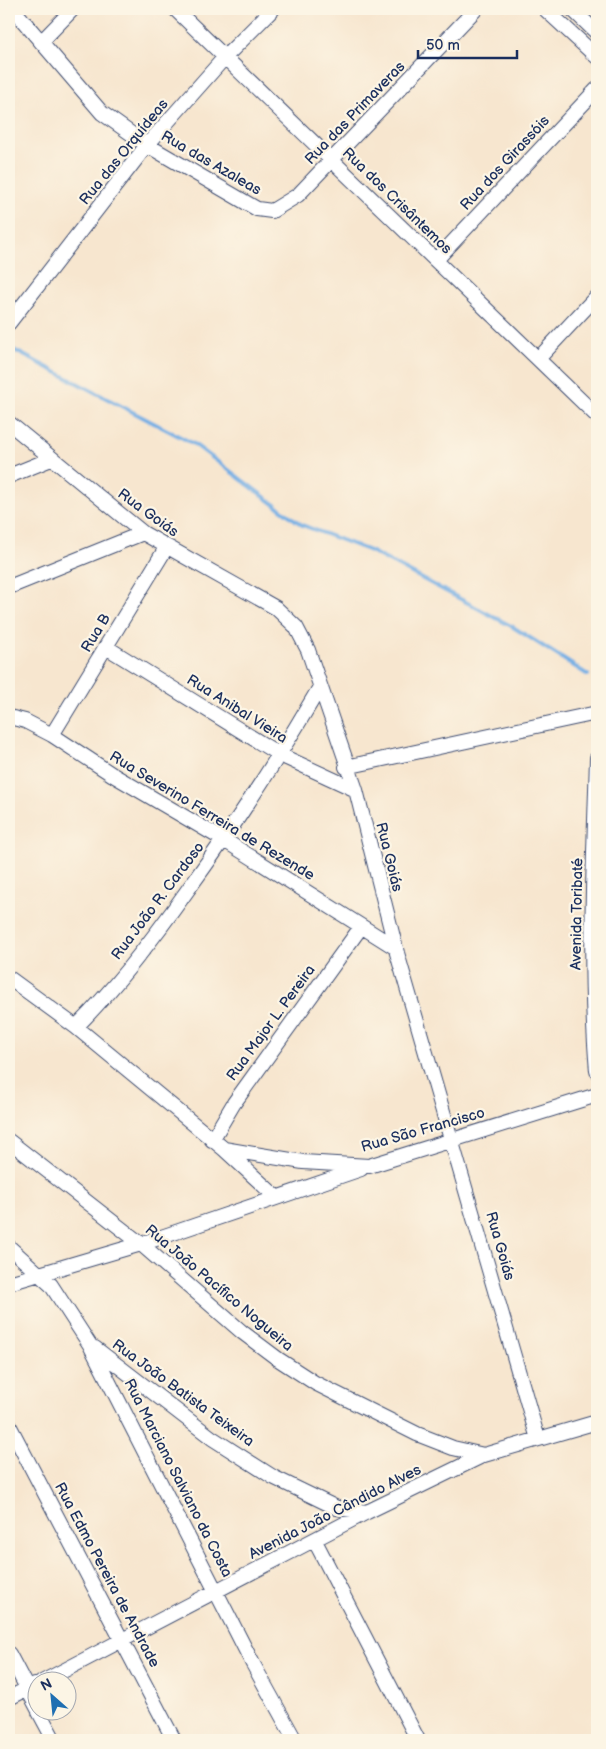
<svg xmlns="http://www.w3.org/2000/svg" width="606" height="1749" font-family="'Balsamiq Sans',sans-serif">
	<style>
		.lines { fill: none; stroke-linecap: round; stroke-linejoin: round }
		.stream { stroke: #74aee4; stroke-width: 4 }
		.minor-casing { stroke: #3c4a6f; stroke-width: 16 }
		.minor { stroke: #fff; stroke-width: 14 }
		.labels { text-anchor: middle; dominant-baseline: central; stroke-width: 4.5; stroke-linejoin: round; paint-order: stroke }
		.street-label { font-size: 15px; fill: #1b2f5e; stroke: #fcf5e5 }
	</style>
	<rect width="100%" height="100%" fill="#fcf5e5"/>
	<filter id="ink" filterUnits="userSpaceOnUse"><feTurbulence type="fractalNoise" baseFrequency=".02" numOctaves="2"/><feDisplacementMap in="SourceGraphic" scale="10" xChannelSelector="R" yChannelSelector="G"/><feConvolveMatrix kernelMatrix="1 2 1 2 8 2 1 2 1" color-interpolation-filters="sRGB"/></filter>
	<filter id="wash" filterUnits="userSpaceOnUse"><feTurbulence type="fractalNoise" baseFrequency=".0096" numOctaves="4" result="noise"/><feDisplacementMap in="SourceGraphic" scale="20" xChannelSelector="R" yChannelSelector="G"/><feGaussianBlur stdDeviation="1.12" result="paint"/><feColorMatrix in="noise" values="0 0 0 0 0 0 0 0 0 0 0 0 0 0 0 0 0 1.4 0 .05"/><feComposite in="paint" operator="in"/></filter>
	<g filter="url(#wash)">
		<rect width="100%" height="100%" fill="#f7e6cf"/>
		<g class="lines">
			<!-- stream -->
			<path class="stream" d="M10,348L194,444L302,525L370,551L513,627L588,675"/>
		</g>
	</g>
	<g filter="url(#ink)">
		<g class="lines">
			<defs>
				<path id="minor" d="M13,9L102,113L147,145L257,209L272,211L298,195L476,9
					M175,9L597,416
					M545,9L597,57
					M572,9L597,33
					M41,42L73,9
					M436,260L597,89
					M9,323L147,145L225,57L273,9
					M538,359L597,296
					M9,423L143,533L276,608L296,627L308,650L356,790L397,953L538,1439
					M9,476L51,459
					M9,587L143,533
					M106,647L280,755L356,790
					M9,717L25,721L52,735L113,775L224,840L396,948
					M52,735L166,548
					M597,758C594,862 588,966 597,1071
					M346,767L597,713
					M9,978L76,1027L224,1149L276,1197
					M76,1027C118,985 153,939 187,891C235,825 279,757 320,687
					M212,1140L234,1103L361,927
					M9,1141L141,1244L242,1332L278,1359L315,1383L417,1434L453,1448L484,1455L597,1422
					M224,1149L303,1162L369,1166L597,1095
					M9,1247L51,1285L90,1345L253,1664L295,1740
					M9,1283L141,1244L361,1169
					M95,1348L212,1438L273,1477L337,1508L367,1512
					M9,1425L174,1740
					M315,1541L418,1740
					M9,1654L38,1709
					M42,1682L367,1512L484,1455
					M9,1698L35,1685
					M39,1712L54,1740"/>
			</defs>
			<!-- minor casing -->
			<use href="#minor" class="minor-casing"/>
			<!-- minor -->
			<use href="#minor" class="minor"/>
		</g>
	</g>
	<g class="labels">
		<!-- street labels -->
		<g class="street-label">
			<text transform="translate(355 113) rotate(-46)">Rua das Primaveras</text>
			<text transform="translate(124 152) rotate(-51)">Rua das Orquídeas</text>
			<text transform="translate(211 163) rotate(30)">Rua das Azaleas</text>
			<text transform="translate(505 163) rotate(-47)">Rua dos Girassóis</text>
			<text transform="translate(397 201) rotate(44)">Rua dos Crisântemos</text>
			<text transform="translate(148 513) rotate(36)">Rua Goiás</text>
			<text transform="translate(96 633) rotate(-59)">Rua B</text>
			<text transform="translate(237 709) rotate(32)">Rua Anibal Vieira</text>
			<text transform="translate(212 816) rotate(31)">Rua Severino Ferreira de Rezende</text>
			<text transform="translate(389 857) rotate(76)">Rua Goiás</text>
			<text transform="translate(158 901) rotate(-53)">Rua João R. Cardoso</text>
			<text transform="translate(577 914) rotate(-89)">Avenida Toribaté</text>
			<text transform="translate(271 1023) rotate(-54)">Rua Major L. Pereira</text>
			<text transform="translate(423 1130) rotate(-16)">Rua São Francisco</text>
			<text transform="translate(500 1246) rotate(74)">Rua Goiás</text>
			<text transform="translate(219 1288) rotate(40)">Rua João Pacífico Nogueira</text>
			<text transform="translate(183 1393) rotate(36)">Rua João Batista Teixeira</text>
			<text transform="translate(178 1478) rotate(63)">Rua Marciano Salviano da Costa</text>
			<text transform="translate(335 1512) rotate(-27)">Avenida João Cândido Alves</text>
			<text transform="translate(107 1575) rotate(62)">Rua Edmo Pereira de Andrade</text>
		</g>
	</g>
	<!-- margin -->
	<rect width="606" height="1749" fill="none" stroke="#fcf5e5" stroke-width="30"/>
	<!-- north arrow -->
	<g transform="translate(52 1696) rotate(333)"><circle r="24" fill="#fcf5e5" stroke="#a2a6af"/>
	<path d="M0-4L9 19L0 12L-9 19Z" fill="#1f6fb2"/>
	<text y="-8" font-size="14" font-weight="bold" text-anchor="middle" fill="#1b2f5e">N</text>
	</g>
	<!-- scale -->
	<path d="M418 50v8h99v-8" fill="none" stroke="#1b2f5e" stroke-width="2.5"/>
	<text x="426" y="50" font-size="15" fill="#1b2f5e" stroke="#fcf5e5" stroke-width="4" paint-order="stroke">50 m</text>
</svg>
